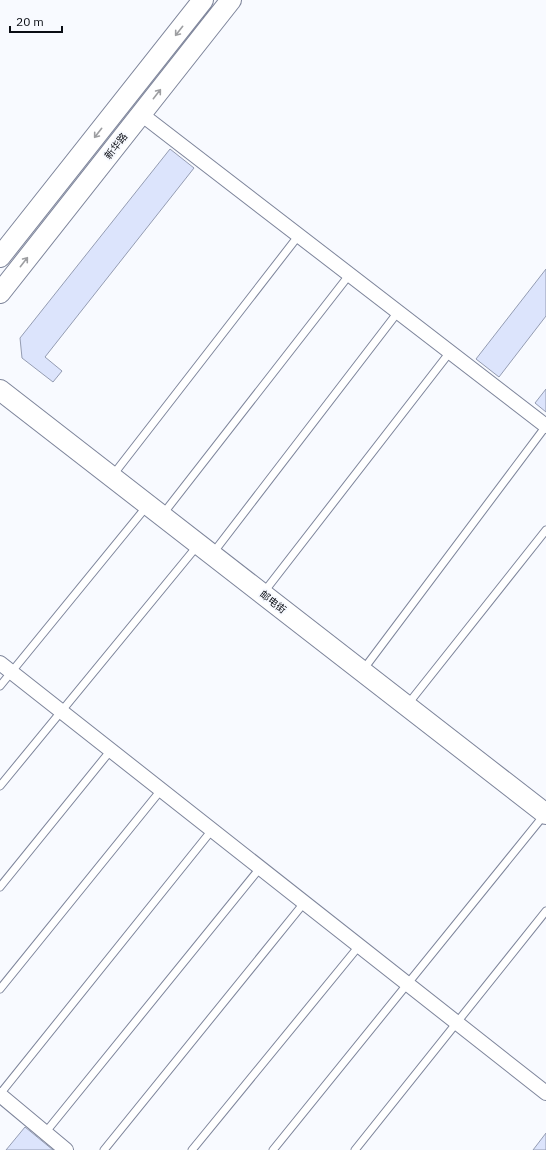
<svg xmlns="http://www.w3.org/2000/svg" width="546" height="1150" font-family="'IBM Plex Sans','Noto Sans SC',sans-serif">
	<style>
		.building { fill: #dce4fc; stroke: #949cb2 }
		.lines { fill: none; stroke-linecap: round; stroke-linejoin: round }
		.lane-casing { stroke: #7e859b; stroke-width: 9 }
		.street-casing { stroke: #7e859b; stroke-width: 16 }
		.secondary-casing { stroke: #7e859b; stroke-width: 22 }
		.lane { stroke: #fff; stroke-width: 7 }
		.street { stroke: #fff; stroke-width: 14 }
		.secondary { stroke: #fff; stroke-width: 20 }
		.oneway { stroke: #9d9ea1 }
		.labels { text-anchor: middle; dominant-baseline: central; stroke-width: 4; stroke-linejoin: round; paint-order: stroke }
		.street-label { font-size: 10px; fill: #0a0d14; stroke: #f8faff }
	</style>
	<rect width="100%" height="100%" fill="#f8faff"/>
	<!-- building -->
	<path class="building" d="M170,149L194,168L45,357L62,371L53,382L22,358L20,338Z
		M546,269V316L499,377L476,359Z
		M546,389V412L535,403Z
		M25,1127L53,1150H6Z
		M546,1133V1150H533Z"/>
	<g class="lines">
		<defs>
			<path id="lane" d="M113,475L299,235
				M163,514L350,274
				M213,553L398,312
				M264,592L450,352
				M363,670L546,426
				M0,686L147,506
				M408,704L546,530
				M0,786L198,545
				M0,887L111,750
				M0,989L161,790
				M0,1094L212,830
				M45,1133L260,868
				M104,1150L304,903
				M192,1150L359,946
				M273,1150L545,814
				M355,1150L546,911"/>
			<path id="street" d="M141,114L546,426
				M0,663L546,1093
				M0,1095L66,1150"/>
			<path id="secondary" d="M0,257L203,0
				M0,293L231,0
				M0,390L546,814"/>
		</defs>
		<!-- lane casing -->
		<use href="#lane" class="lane-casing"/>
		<!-- street casing -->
		<use href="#street" class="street-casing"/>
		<!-- secondary casing -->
		<use href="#secondary" class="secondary-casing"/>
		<!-- lane -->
		<use href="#lane" class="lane"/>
		<!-- street -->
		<use href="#street" class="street"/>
		<!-- secondary -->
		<use href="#secondary" class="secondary"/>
	</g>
	<!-- one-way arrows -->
	<defs><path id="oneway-shaft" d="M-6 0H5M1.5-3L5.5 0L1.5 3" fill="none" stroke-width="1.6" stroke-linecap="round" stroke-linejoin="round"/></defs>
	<g class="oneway">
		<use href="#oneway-shaft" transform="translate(179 31) rotate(128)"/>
		<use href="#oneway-shaft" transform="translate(157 94) rotate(-52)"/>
		<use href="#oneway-shaft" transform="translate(98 133) rotate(128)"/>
		<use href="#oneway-shaft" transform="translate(24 262) rotate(-52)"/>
	</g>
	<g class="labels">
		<!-- street labels -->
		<g class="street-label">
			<text transform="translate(116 146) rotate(-52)">新华路</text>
			<text transform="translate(273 602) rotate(38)">邮电街</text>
		</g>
	</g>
	<!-- scale -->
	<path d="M10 26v6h52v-6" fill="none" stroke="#0a0d14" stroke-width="2"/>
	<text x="16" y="26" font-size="12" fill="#0a0d14" stroke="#f8faff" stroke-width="3" paint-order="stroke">20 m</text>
</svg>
